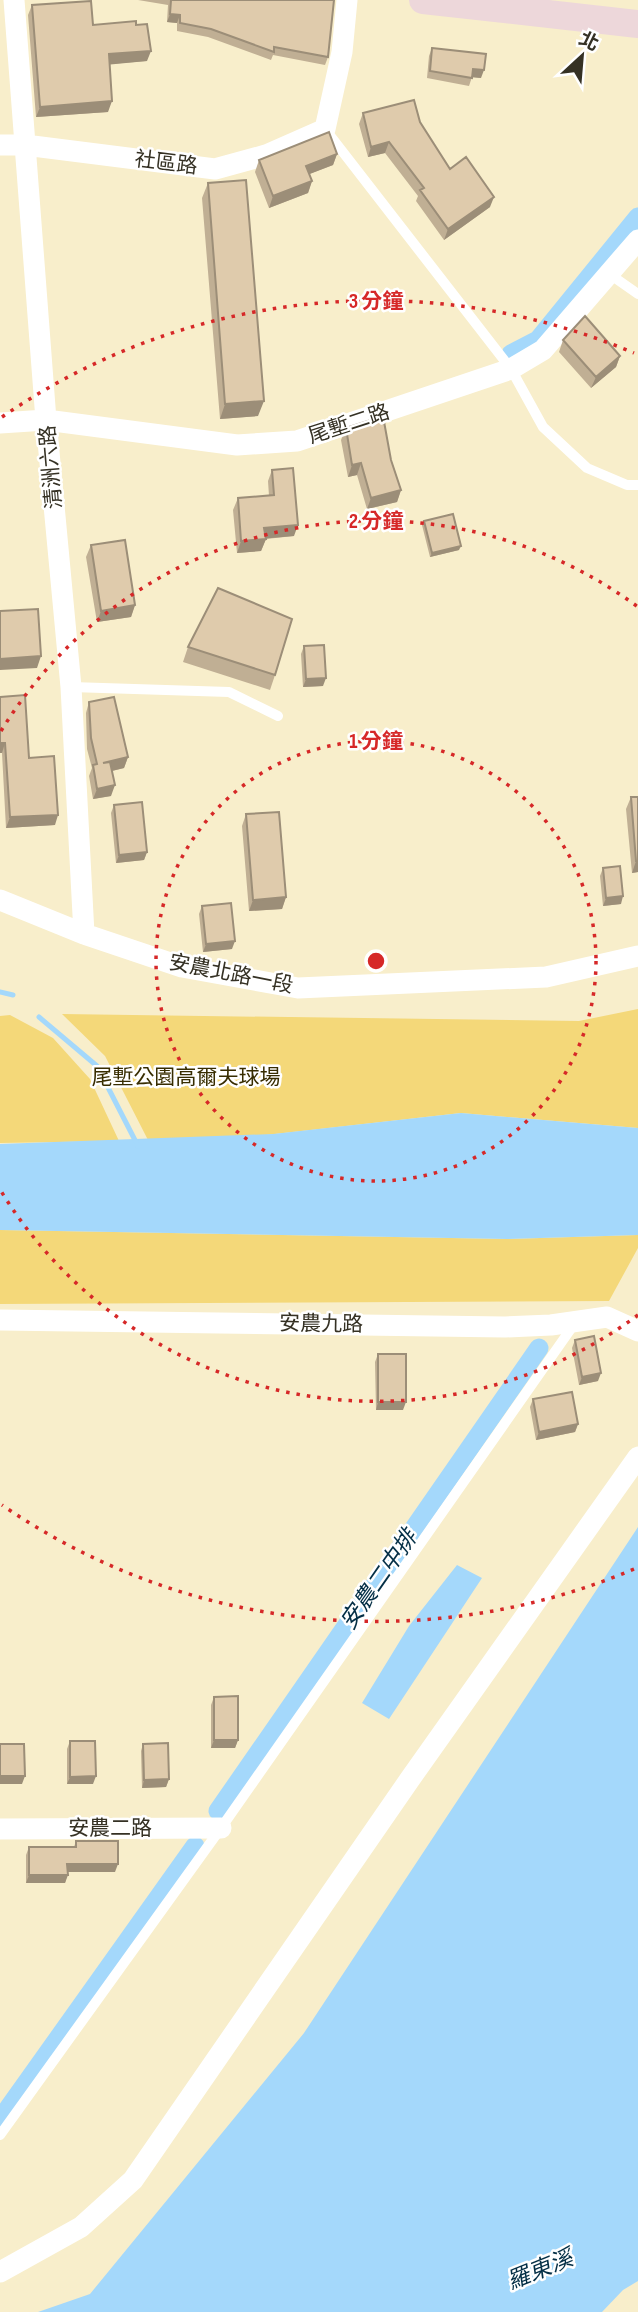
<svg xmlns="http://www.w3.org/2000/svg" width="638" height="2312" font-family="'Sofia Sans Condensed','Noto Sans TC',sans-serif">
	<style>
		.green { fill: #f4d879 }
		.water { fill: #a4d8fb }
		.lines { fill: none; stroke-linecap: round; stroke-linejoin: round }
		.stream { stroke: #a4d8fb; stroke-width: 5 }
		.canal { stroke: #a4d8fb; stroke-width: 19 }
		.service { stroke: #fff; stroke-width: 10 }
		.minor { stroke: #fff; stroke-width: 21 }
		.secondary { stroke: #edd7da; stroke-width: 28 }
		.wall { fill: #c0af94 }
		.shaded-wall { fill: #9c8e78 }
		.building { fill: #dfcbac; stroke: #9c8e78; stroke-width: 2 }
		.ring { fill: none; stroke: #d62828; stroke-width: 3.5; stroke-dasharray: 3.5 7 }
		.labels { text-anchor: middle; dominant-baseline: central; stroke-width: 5; stroke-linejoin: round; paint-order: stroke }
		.street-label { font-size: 21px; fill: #353124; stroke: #fff }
		.park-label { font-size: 21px; fill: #382d01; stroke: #fff }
		.water-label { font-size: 23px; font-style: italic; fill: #042f46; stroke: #fff }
		.centre { fill: #d62828; stroke: #fff; stroke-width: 3.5 }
		.ring-label { font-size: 21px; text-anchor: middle; font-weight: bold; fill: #d62828; stroke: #fff; stroke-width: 5; stroke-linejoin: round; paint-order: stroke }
	</style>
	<rect width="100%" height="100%" fill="#f8eecb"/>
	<!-- green -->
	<path class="green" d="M638,1009V1128L461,1113L266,1135L148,1140L105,1056L62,1014L579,1021Z
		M10,1015L53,1038L90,1079L119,1141L0,1143V1016Z
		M0,1230L507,1239L638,1235V1248L609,1301L0,1304Z"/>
	<!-- water -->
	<path class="water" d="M461,1113L638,1128V1235L507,1239L0,1230V1144L273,1134Z
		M638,1527V2281L623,2290L602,2312H38L90,2294L304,2033Z
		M457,1565L482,1578L389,1719L362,1703L409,1626Z"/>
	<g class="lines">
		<!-- stream -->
		<path class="stream" d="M0,992L13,995
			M39,1017L97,1066L138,1146"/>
		<!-- canal -->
		<path class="canal" d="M511,354L538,340L638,217
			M218,1811L539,1348
			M0,2120L195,1846"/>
		<!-- service -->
		<path class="service" d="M325,129L511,369L543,427L587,468L627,485H638
			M608,273L638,294
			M71,687L229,692L278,716
			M0,2135L221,1828L575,1323"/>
		<!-- minor -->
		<path class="minor" d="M14,0L46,420L71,687L84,934
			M0,145H25L215,169L266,155L325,129L342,52L347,0
			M0,423L46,420L237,445L297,441L511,369L543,350L638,240
			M0,900L84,934L182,967L298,988L546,977L638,956
			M0,1320L505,1327L551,1325L607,1317L638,1331
			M0,1829L221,1828
			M0,2272L81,2227L133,2180L410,1779L638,1457"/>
		<!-- secondary -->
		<path class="secondary" d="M423,0L638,24"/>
	</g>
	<!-- wall -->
	<path class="wall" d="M138,0H334L328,57L325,65L273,55L271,60L208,37L177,31V23L167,22L168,5Z
		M32,5L93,25L147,61L110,64L108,112L36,117L28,15Z
		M432,48L481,78L472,77L469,86L427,78L429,56Z
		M363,113L420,122L450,169L490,207L444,240L416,201L418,196L385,153L368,157L359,124Z
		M337,154L333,165L309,174L312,181L308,193L269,208L255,172L259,160Z
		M208,183L258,416L220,419L202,198Z
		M563,340L620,356L616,367L591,388L559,352Z
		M346,428L391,460L401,490L397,502L367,509L357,475L348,477L341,440Z
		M272,470L294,536L266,539L261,551L237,553L233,510L238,498L269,496L268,481Z
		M424,521L459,550L430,557L422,525Z
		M91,545L135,605L131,617L97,622L86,557Z
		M304,646L323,686L303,687L301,654Z
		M188,647L275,675L270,690L183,662Z
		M0,697L29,758L55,825L6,828L2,753Z
		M89,702L128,757L124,768L112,771L111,796L93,799L89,776L92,768L87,749L86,713Z
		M631,797L638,872L632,873L626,809Z
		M114,805L147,852L144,860L116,863L111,813Z
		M246,814L286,897L282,909L249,911L242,826Z
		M603,868L621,904L603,906L600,876Z
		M202,906L232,949L203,952L199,914Z
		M575,1340L598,1381L579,1385L572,1348Z
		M378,1354L403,1410H376L375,1362Z
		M533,1399L578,1424L575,1432L536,1440L530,1407Z
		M214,1697L238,1740L235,1748H211V1705Z
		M70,1741L93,1784H67V1749Z
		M143,1744L169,1779L166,1787L142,1788L141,1751Z
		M76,1841L115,1872H68L65,1883H26V1855L29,1847H74Z"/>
	<!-- shaded-wall -->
	<path class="shaded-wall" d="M170,14L180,15L177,23L167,22Z
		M151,51L147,61L105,65L109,54Z
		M473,69L484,70L481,78L470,77Z
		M112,101L108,112L36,117L40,107Z
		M389,142L385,153L368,157L371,147Z
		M337,154L333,165L302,177L306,166Z
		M312,181L308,193L269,208L273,196Z
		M494,197L490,207L444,240L448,229Z
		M620,356L616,367L591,388L596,377Z
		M264,401L258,416L220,419L225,404Z
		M361,463L357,475L348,477L352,465Z
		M401,490L397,502L367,509L371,498Z
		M298,525L294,536L260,539L264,528Z
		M266,539L261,551L237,553L241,541Z
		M461,546L459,550L430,557L432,553Z
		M135,605L131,617L97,622L101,611Z
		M41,656L37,668L0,670V659Z
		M326,678L323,686L303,687L306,679Z
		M0,743H5L2,753H0Z
		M128,757L124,768L99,774L103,763Z
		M115,785L111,796L93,799L97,789Z
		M58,815L55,825L6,828L10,817Z
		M147,852L144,860L116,863L119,855Z
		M636,861H638V872L632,873Z
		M623,896L621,904L603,906L606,898Z
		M286,897L282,909L249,911L253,900Z
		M235,941L232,949L203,952L206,944Z
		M601,1373L598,1381L579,1385L582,1377Z
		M378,1402H406L403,1410H376Z
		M578,1424L575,1432L536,1440L539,1432Z
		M214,1740H238L235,1748H211Z
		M0,1776H25L22,1784H0Z
		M96,1776L93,1784H67L70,1777Z
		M169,1779L166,1787L142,1788L144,1780Z
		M67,1864H118L115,1872H65Z
		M29,1875H68L65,1883H26Z"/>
	<!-- building -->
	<path class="building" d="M171,0H334L328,57L274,47V52L211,29L180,23V15L170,14Z
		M91,1L93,25L136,21V25L147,24L151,51L109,54L112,101L40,107L32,5Z
		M432,48L486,54L484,70L473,69L472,78L430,71Z
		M414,100L420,122L450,169L466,157L494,197L448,229L420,190L424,188L389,142L371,147L363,113Z
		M329,132L337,154L306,166L312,181L273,196L259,160Z
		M246,180L264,401L225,404L208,183Z
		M585,316L620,356L596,377L563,340Z
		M383,416L391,460L401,490L371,498L361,463L352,465L346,428Z
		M293,468L298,525L264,528L266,539L241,541L238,498L274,495L272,470Z
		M453,514L461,546L432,553L424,521Z
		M125,540L135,605L101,611L91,545Z
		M218,588L292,619L275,675L188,647Z
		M38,609L41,656L0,659V611Z
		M324,645L326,678L306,679L304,646Z
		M25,695L29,758L54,756L58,815L10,817L5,743H0V697Z
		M114,697L128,757L103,763L110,762L115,785L97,789L93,765L97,764L91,738L89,702Z
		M631,797H638V861H636Z
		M142,802L147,852L119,855L114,805Z
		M279,812L286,897L253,900L246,814Z
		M620,866L623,896L606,898L603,868Z
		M231,903L235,941L206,944L202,906Z
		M594,1336L601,1373L582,1377L575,1340Z
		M378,1354H406V1402H378Z
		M572,1392L578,1424L539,1432L533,1399Z
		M238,1696V1740H214V1697Z
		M70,1741H95L96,1776L70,1777Z
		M168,1743L169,1779L144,1780L143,1744Z
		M0,1744H24L25,1776H0Z
		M76,1841H118V1864H67L68,1875H29V1847H76Z"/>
	<!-- distance rings -->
	<g class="ring">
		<circle cx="376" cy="961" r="220"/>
		<path d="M638 1315A440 440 0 0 1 1 1191M1 731A440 440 0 0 1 638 607"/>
		<path d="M634 1569A660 660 0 0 1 2 1505M2 417A660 660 0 0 1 634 353"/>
	</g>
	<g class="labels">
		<!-- street labels -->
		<g class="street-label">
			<text transform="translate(166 163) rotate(7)">社區路</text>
			<text transform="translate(349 424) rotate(-18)">尾塹二路</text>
			<text transform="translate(51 467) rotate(-95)">清洲六路</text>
			<text transform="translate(231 974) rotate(11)">安農北路一段</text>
			<text transform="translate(321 1324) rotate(1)">安農九路</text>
			<text x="110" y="1828">安農二路</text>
		</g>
		<!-- park labels -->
		<g class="park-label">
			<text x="186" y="1077">尾塹公園高爾夫球場</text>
		</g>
		<!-- water labels -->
		<g class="water-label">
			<text transform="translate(379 1580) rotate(-55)">安農二中排</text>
			<text transform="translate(540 2270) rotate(-22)">羅東溪</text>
		</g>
	</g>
	<circle cx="376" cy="961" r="10" class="centre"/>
	<g class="ring-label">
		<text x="376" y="308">3 分鐘</text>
		<text x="376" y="528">2 分鐘</text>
		<text x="376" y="748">1 分鐘</text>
	</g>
	<!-- north arrow -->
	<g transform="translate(582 56) rotate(26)" stroke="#ffffff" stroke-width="5" paint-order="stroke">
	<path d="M0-5L12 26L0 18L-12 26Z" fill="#353124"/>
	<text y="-10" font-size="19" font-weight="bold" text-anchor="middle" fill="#353124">北</text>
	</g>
</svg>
